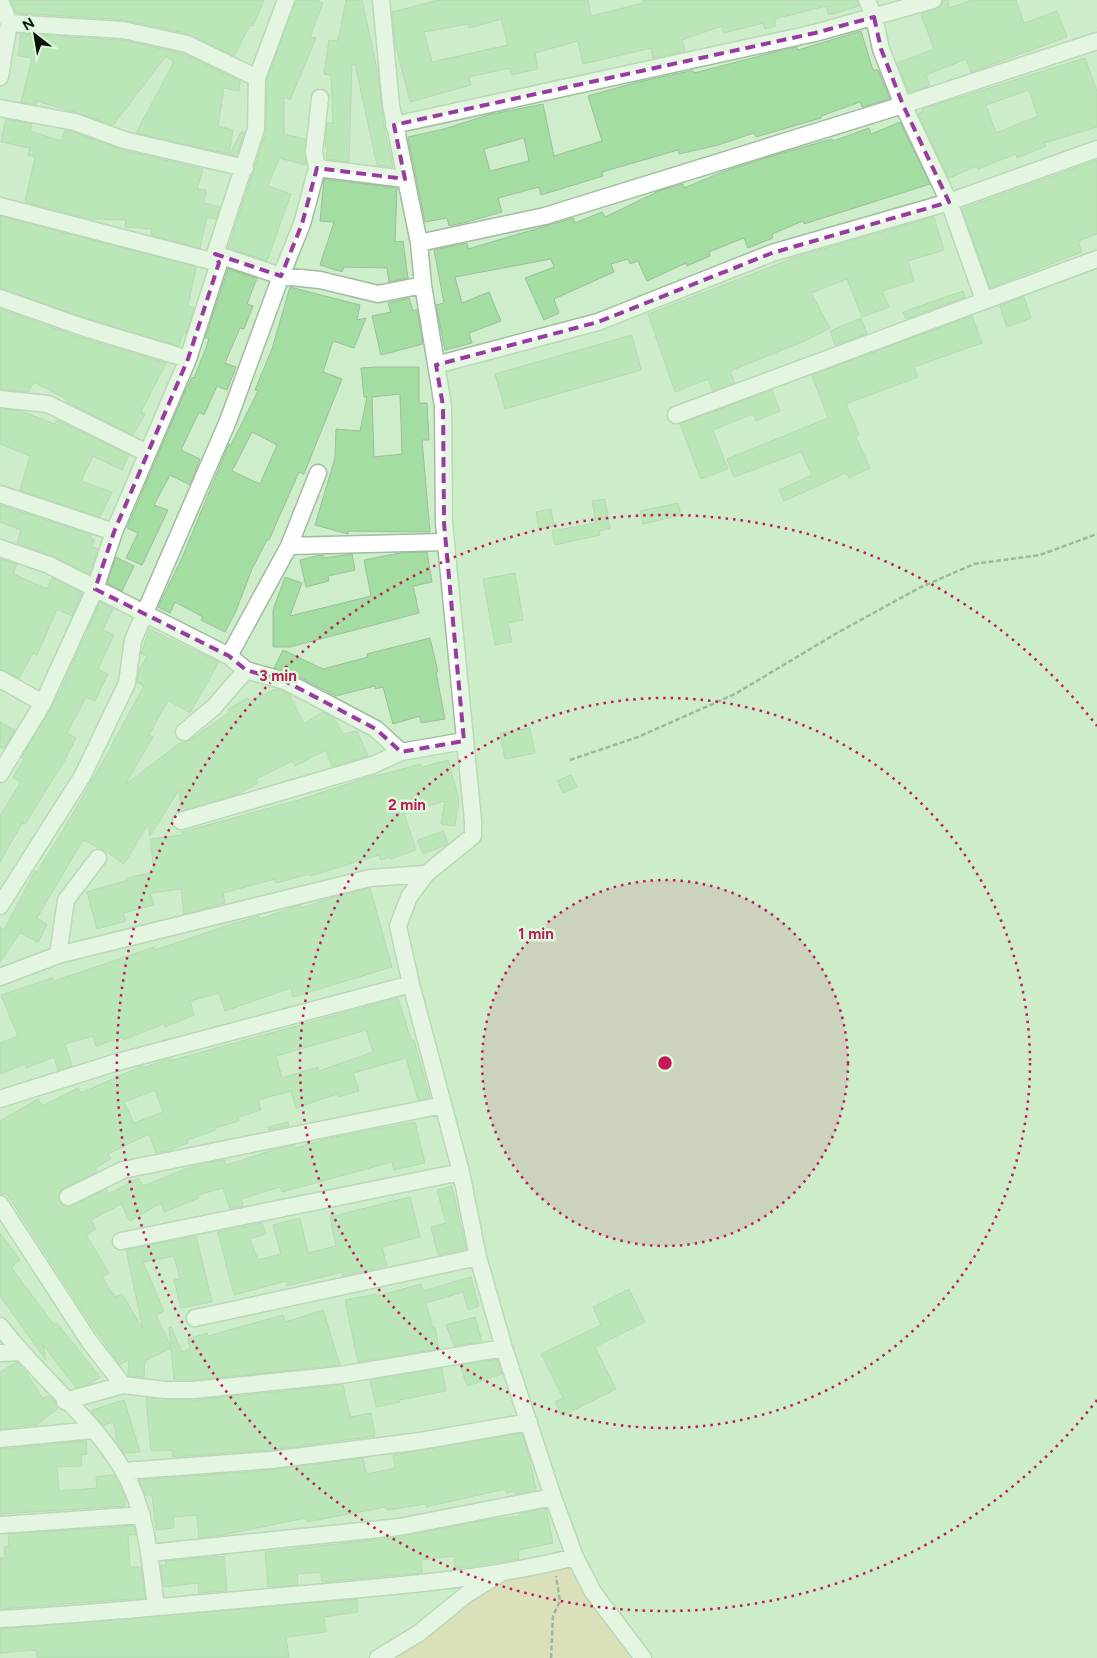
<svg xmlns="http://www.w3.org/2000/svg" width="1097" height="1658" font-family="Figtree,sans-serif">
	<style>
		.green { fill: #e8d1a4 }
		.building { fill: #a4dda1; stroke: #9ebd9c; fill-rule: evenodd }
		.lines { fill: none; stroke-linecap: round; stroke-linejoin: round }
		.minor-casing { stroke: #9fbe9e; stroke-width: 19 }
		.path { stroke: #637862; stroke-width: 2.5; stroke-dasharray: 5 2.5; stroke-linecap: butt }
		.minor { stroke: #fff; stroke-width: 16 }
		.marked { fill: none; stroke: #993aa3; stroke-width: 4; stroke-dasharray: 10 6; stroke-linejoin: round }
		.ring { fill: none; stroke: #c2185b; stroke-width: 2.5; stroke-dasharray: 2.5 5 }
		.centre { fill: #c2185b; stroke: #dafad8; stroke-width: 2.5 }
		.ring-label { font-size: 15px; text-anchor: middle; font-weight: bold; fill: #c2185b; stroke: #dafad8; stroke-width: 5; stroke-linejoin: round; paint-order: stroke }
	</style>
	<rect width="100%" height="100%" fill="#cdedcb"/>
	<!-- green -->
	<path class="green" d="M575,1557L643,1658H378L502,1573Z"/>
	<!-- building -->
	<path class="building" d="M11,0H264L253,26L250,25L234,56L189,34L125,20L16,13Z
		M296,0H316L323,3L310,37L316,38L290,100L284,97V134L305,139L306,165L279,158L268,186L291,194L267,261L228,248L266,132L267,80Z
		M346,0H362L378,74L384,127L393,167L377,165L355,64L352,65L349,162L326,159L328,144H326L325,148L327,123H333L331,75L324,74L329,40L338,41Z
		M438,0H588L591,16L643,3V0H857L859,6L829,15L826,6L774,19L776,26L765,29L763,23L724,33L722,26L682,40L685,51L653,58L651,48L583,64L578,41L535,53L538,69L511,75L510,68L469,77L471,85L410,102L396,47L392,12ZM501,19L508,45L432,62L424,32L468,24L469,28Z
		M943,0H948L949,8L972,0H1016L1024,23L1057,11L1067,37L971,72L966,59L926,75L930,86L909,92L897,63L934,49L921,14L940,7Z
		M861,31L873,70H878L890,99L862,107L860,102L821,116V118L756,137L754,133L718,145L679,154L678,150L602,172L603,176L541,195L539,187L498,198L502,212L463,223L449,226L447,218L425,222L408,137L444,129L488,115L543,104L554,156L602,141L588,96L638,82L690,71H693L694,73L783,50L797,47L798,50ZM524,138L529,161L490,171L484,149Z
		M21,34L122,40L184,54L240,81L239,91L224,88L218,126L233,130L229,154L136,133L174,62L166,56L113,125L78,113L36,101V105L21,102L32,58L18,56Z
		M1085,58L1097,91V127L1044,143L1046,146L1017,158L1016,154L978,169L977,166L949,178L918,114L923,112L922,109ZM1029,90L1038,116L996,133L986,105Z
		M6,119L32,124L30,131L61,141L65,130L72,132L122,150L203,169L197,189L206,190L204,203L220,207L216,219L207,217L200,248L151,235L152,229L125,227L126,220L91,219L25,202L35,157L28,155L30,148L1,142Z
		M900,122L930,184L804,224L803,221L772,234L773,238L748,248L744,238L709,252L710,256L687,266L686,263L647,281L638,261L630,264L628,259L611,264L614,272L554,299L559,313L544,320L525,278L554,267L551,259L455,277L462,303L489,292L501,321L469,333L472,343L445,350L436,305L444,303L434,250L467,243L468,249L573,218L575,223L602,212L605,217L661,190L683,184L684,188L725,171L772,156L832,139L833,141L869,128L871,134Z
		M241,132H244L237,156L230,154Z
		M1097,160V234L1078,241L1082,252L990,288L962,209Z
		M324,179L397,188L395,242L403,241L408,278L389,282L387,268L344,267L342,272L320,265L334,222L320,221Z
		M0,216L196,267L188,306L194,308L186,333H183L179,346L85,318L0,288Z
		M934,217L944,250L908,261L914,281L882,291L889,307L862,317L847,279L811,293L830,328L807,340L730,371L735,383L713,391L708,379L675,392L648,314L799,256Z
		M228,269L257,278L247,304L253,306L244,329L240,328L225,363L236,367L227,390L217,386L204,415L199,412L181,450L200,459L190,485L170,475L154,505L168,510L142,565L126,558L138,533L127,528L185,391L192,377L194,378L206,348L209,338H205Z
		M290,287L360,305L357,320L366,318L354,348L333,341L323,372L342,379L304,474L299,472L269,540H267L252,569L236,611L225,632L201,620L203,617L175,602L170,613L158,607L182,558L229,444L231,445L258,391L255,390L272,349ZM252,432L277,445L260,484L232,471Z
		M963,291L965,297L906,319L903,312Z
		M1024,297L1031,318L1007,327L1000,306Z
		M409,298L413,311L417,309L423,344L381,355L372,316L391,312L388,303Z
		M0,309L79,337L166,363L141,412L145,414L133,435L67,402L68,400L34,382L28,392L0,389Z
		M972,316L982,343L914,367L918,377L846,404L859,435L856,437L870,468L849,478L846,473L784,501L779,490L812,475L801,452L734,477L727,459L828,418L812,375Z
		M861,318L867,334L835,345L830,331Z
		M632,335L641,370L505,409L495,374Z
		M377,367H419V403H427L429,440H422L430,532L348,531V534L315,525L335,458L336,429L360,431L367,397H364L361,368ZM400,394L402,454L374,457L372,397Z
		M772,390L780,411L756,421L753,414L713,430L728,469L701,479L680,424Z
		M0,409L21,411L55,424L57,420L129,455L122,470L93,456L81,481L112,492L100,517L20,490L30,456L0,444Z
		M605,499L610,528L599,531L600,535L555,545L552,531L596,523L592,501Z
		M678,503L681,515L643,524L640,511Z
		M0,505L92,535L90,538L94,540L92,547L98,549L89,574L53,556L17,543L21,530L0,522Z
		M551,509L554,526L539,529L536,512Z
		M427,552L432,582L413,586L419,613L290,647H273V610L285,577L302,583L290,616L371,596L364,560L400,553Z
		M352,554L355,570L328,576L329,581L306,587L300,560L320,555H323L324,558Z
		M116,557L134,566L122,591L107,583Z
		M0,559L17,564L13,574L47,589L52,578L82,593L72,616L57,609L37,655L33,653L19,678L0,669Z
		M515,573L523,620L508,623L512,642L495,645L483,579Z
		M100,602L113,609L103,630L114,635L98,669L108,674L95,701L86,697L67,733L76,738L63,763L25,824L22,823L0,862V816L21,782L13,777L24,759L21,758L60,692Z
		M149,629L219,662L190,713L168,700L149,735L153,737L125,785L180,743L190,740L230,712L228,709L248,698L250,701L275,689L289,694L304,724L323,712L334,718L343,734L357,731L368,756L332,766L326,750L295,766L292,761L256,779L258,783L238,794L181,811L179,790L150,836L148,824L124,864L104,850L83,840L37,918L47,925L38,942L20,933L0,962V927L4,930L35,871L37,872L62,832L112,746H111L144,686L137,682L139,671L147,656L141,654Z
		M430,638L438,672H436L445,719L421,723L420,716L393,724L383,687L375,689V686L336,696L290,672L274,668L283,650L323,669L368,657L367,654Z
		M0,722L15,730L4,749L0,747Z
		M530,728L535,753L505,759L500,733Z
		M448,760L459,800L455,826L441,824L445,801L404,813L416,850L391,859L390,857L381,860L379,855L310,876L309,874L276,883L275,879L223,893L225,903L184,914L181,889L150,893L154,905L123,913L126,921L97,929L87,892L128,880V878L154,872L150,839L182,835V832L299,800L375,775L376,776L421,764L422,767Z
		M571,775L577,787L563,793L557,781Z
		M443,831L448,844L423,854L418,840Z
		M370,888L392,967L293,997L291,988L225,1011L219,993L190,1001L194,1015L165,1027L164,1024L123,1040L122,1037L96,1046L93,1036L65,1044L72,1066L58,1070L54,1057L26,1068L25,1064L0,1074V1043L18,1036L1,995L52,978L54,981L154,947L155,950L229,925L259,916L260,919L300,905L301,908L331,898Z
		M398,998L411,1040H414L430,1097L418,1100L406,1058L353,1073L359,1091L339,1097L337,1094L296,1108L291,1091L258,1100L261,1110L238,1117L239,1121L215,1128L216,1130L187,1140L188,1143L166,1151L156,1153L149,1134L108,1154L111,1159L95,1168L97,1172L64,1188L58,1196L62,1205L72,1206L106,1189L109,1194L138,1178L143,1186L188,1168L212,1162L224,1160L226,1165L273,1150L294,1145L295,1148L300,1147L329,1138L415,1122L425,1163L394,1170L392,1162L282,1192L280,1187L241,1199L243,1206L230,1209L223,1188L198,1195L199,1198L164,1212L161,1203L130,1221L121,1204L91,1220L96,1229L86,1235L109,1273L102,1277L115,1297L122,1294L143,1329L126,1250L196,1236L212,1302L181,1308L174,1280L180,1279L174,1256L143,1262L164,1311L156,1315L171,1347L169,1328L171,1327L182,1352L190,1349L188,1339L207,1333L208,1336L283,1315L285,1322L323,1310L340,1365L193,1380H174L171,1348L145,1361L144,1377L128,1376L129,1359L120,1365L86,1317L7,1194H0V1121L38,1099L42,1106L78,1088L81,1093L142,1066L145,1067L168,1059L173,1060ZM366,1030L373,1052L319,1071L318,1067L282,1078L276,1056ZM155,1090L163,1112L134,1123L124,1102Z
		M288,1122L289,1126L269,1130L268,1127Z
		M452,1186L466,1249L438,1255L431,1227L446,1223L437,1190Z
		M410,1197L420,1237L382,1247L387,1266L342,1276V1272L287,1286L286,1281L234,1295L218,1232L262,1223L266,1234L250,1239L258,1260L281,1254L273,1225L300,1218L308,1253L336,1246L330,1217Z
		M0,1233L20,1260L11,1267L54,1325L57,1323L100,1377L91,1383L76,1388L43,1345L46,1360L0,1296Z
		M471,1277L479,1306L468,1310L463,1292L426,1303L433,1328L435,1327L439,1349L358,1362L345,1300L376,1294L377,1296L421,1284L423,1291Z
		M629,1289L645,1322L595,1347L616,1389L562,1416L555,1402L563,1398L541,1354L601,1325L593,1307Z
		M475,1317L482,1342L454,1346L446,1325Z
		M497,1359L502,1374L467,1386L460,1365Z
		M17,1362L26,1372L42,1398L49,1396L55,1402L57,1409L36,1425L0,1429V1372Z
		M442,1368L446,1391L399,1400L400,1402L376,1407L370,1380Z
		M343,1385L350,1417L371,1413L375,1436L270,1450L173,1457L172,1450L151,1451L146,1398L195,1400Z
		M124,1400L140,1452L124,1453L117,1443L114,1422L103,1425L93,1414L92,1410Z
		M522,1433L530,1460L536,1490L515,1494L514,1491L506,1493L505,1489L426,1507V1504L387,1510L386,1507L307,1522L306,1518L222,1535L199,1538L197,1515L173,1517L174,1528L156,1530L152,1495H145L139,1480L272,1470L363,1458L366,1474L395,1468L393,1455Z
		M86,1441L87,1454L81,1455L82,1466L57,1467L59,1491L97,1488L96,1477L114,1475L125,1497V1506L0,1514V1449Z
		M546,1508L553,1543L518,1550L519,1559L455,1569L454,1556L421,1560L422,1573L322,1582L321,1572L297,1574L298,1585L268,1587L265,1552L400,1537L486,1520L519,1516V1514Z
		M134,1526L136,1535H128L130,1567H141L145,1598L0,1609V1558H5L4,1547L9,1546L8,1534Z
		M224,1556L227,1591L199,1593L198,1583L164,1587L161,1566L166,1565L165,1561Z
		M357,1599L358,1612L324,1617L326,1632L286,1637L289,1658H37L36,1650L0,1653V1629Z"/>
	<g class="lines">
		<defs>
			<path id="minor" d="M0,0L9,23L0,77
				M381,0L391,105L419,243L423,285L443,406L444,523L473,821V836L426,874L409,897L398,926L411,984L461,1172L478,1257L504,1348L553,1497L575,1557L593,1592L643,1658
				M867,0L874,17L881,49L903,105L949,202L984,300
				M9,23L123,30L187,44L257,78
				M0,108L75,122L124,140L245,168
				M394,125L815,33L933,0
				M317,168L405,179
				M0,206L219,263
				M419,243L545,216L903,105L1097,41
				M215,254L281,276L320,280L378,294L423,285
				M0,298L82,327L188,359
				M436,365L598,322L772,253L949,202L1097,149
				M0,399L48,404L147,453
				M676,415L1097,259
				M0,494L114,532
				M289,546L445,542
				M0,548L49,565L229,656L246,670L285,681L376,729L401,752
				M229,656L289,546L318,473
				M0,679L43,703
				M184,732L214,707L246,670
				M0,774L43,703L95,589L114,532L188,359L219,263L215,254L256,129L257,78L286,0
				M181,821L373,765L401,752L464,741
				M0,906L83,775L127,683L133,640L228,421L281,276L302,224L317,168L314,152L320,98
				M58,955L66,900L98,858
				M0,977L58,955L370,878L426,874
				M0,1099L114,1063L411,984
				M68,1197L123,1170L443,1105
				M0,1204L89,1341L123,1385
				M121,1241L461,1172
				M195,1318L478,1257
				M0,1326C37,1375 92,1417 123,1470C147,1511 150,1561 156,1607
				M0,1353L20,1352
				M65,1401L123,1385L165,1390H194L341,1375L504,1348
				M0,1439L93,1430
				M124,1471L271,1460L420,1441L529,1422
				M0,1525L142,1515
				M149,1553L399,1527L553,1497
				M0,1619C94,1614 189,1604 283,1596C379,1587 482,1581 575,1557
				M378,1658L419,1633L467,1594L498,1575"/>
		</defs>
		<!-- minor casing -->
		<use href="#minor" class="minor-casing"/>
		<!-- path -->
		<path class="path" d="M570,760L638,737L735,694L837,633L919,588L974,564L1040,555L1097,534
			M551,1658L553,1616L560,1601L556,1576"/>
		<!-- minor -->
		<use href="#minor" class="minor"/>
	</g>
	<!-- marked area -->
	<path d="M0 0H1097V1658H0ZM874,17L881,49L903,105L949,202L772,253L598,322L436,365L443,406L444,523L464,741L401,752L376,729L285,681L246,670L229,656L95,589L114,532L188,359L219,263L215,254L281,276L302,224L317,168L405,179L394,125L815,33Z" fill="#cdedcb" fill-opacity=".55" fill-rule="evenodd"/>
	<path class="marked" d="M874,17L881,49L903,105L949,202L772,253L598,322L436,365L443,406L444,523L464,741L401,752L376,729L285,681L246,670L229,656L95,589L114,532L188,359L219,263L215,254L281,276L302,224L317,168L405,179L394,125L815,33Z"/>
	<!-- distance rings -->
	<circle cx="665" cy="1063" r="183" fill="#c2185b" fill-opacity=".12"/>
	<g class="ring">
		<circle cx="665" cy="1063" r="183"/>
		<circle cx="665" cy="1063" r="365"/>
		<path d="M1097 1400A548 548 0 1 1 1097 726"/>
	</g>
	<circle cx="665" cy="1063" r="8" class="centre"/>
	<g class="ring-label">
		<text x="278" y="681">3 min</text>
		<text x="407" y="810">2 min</text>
		<text x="536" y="939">1 min</text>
	</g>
	<!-- north arrow -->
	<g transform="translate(35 35) rotate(329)" stroke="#dafad8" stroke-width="4" paint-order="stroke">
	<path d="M0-4L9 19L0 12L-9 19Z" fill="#081308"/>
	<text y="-8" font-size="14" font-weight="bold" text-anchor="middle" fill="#081308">N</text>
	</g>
</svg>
